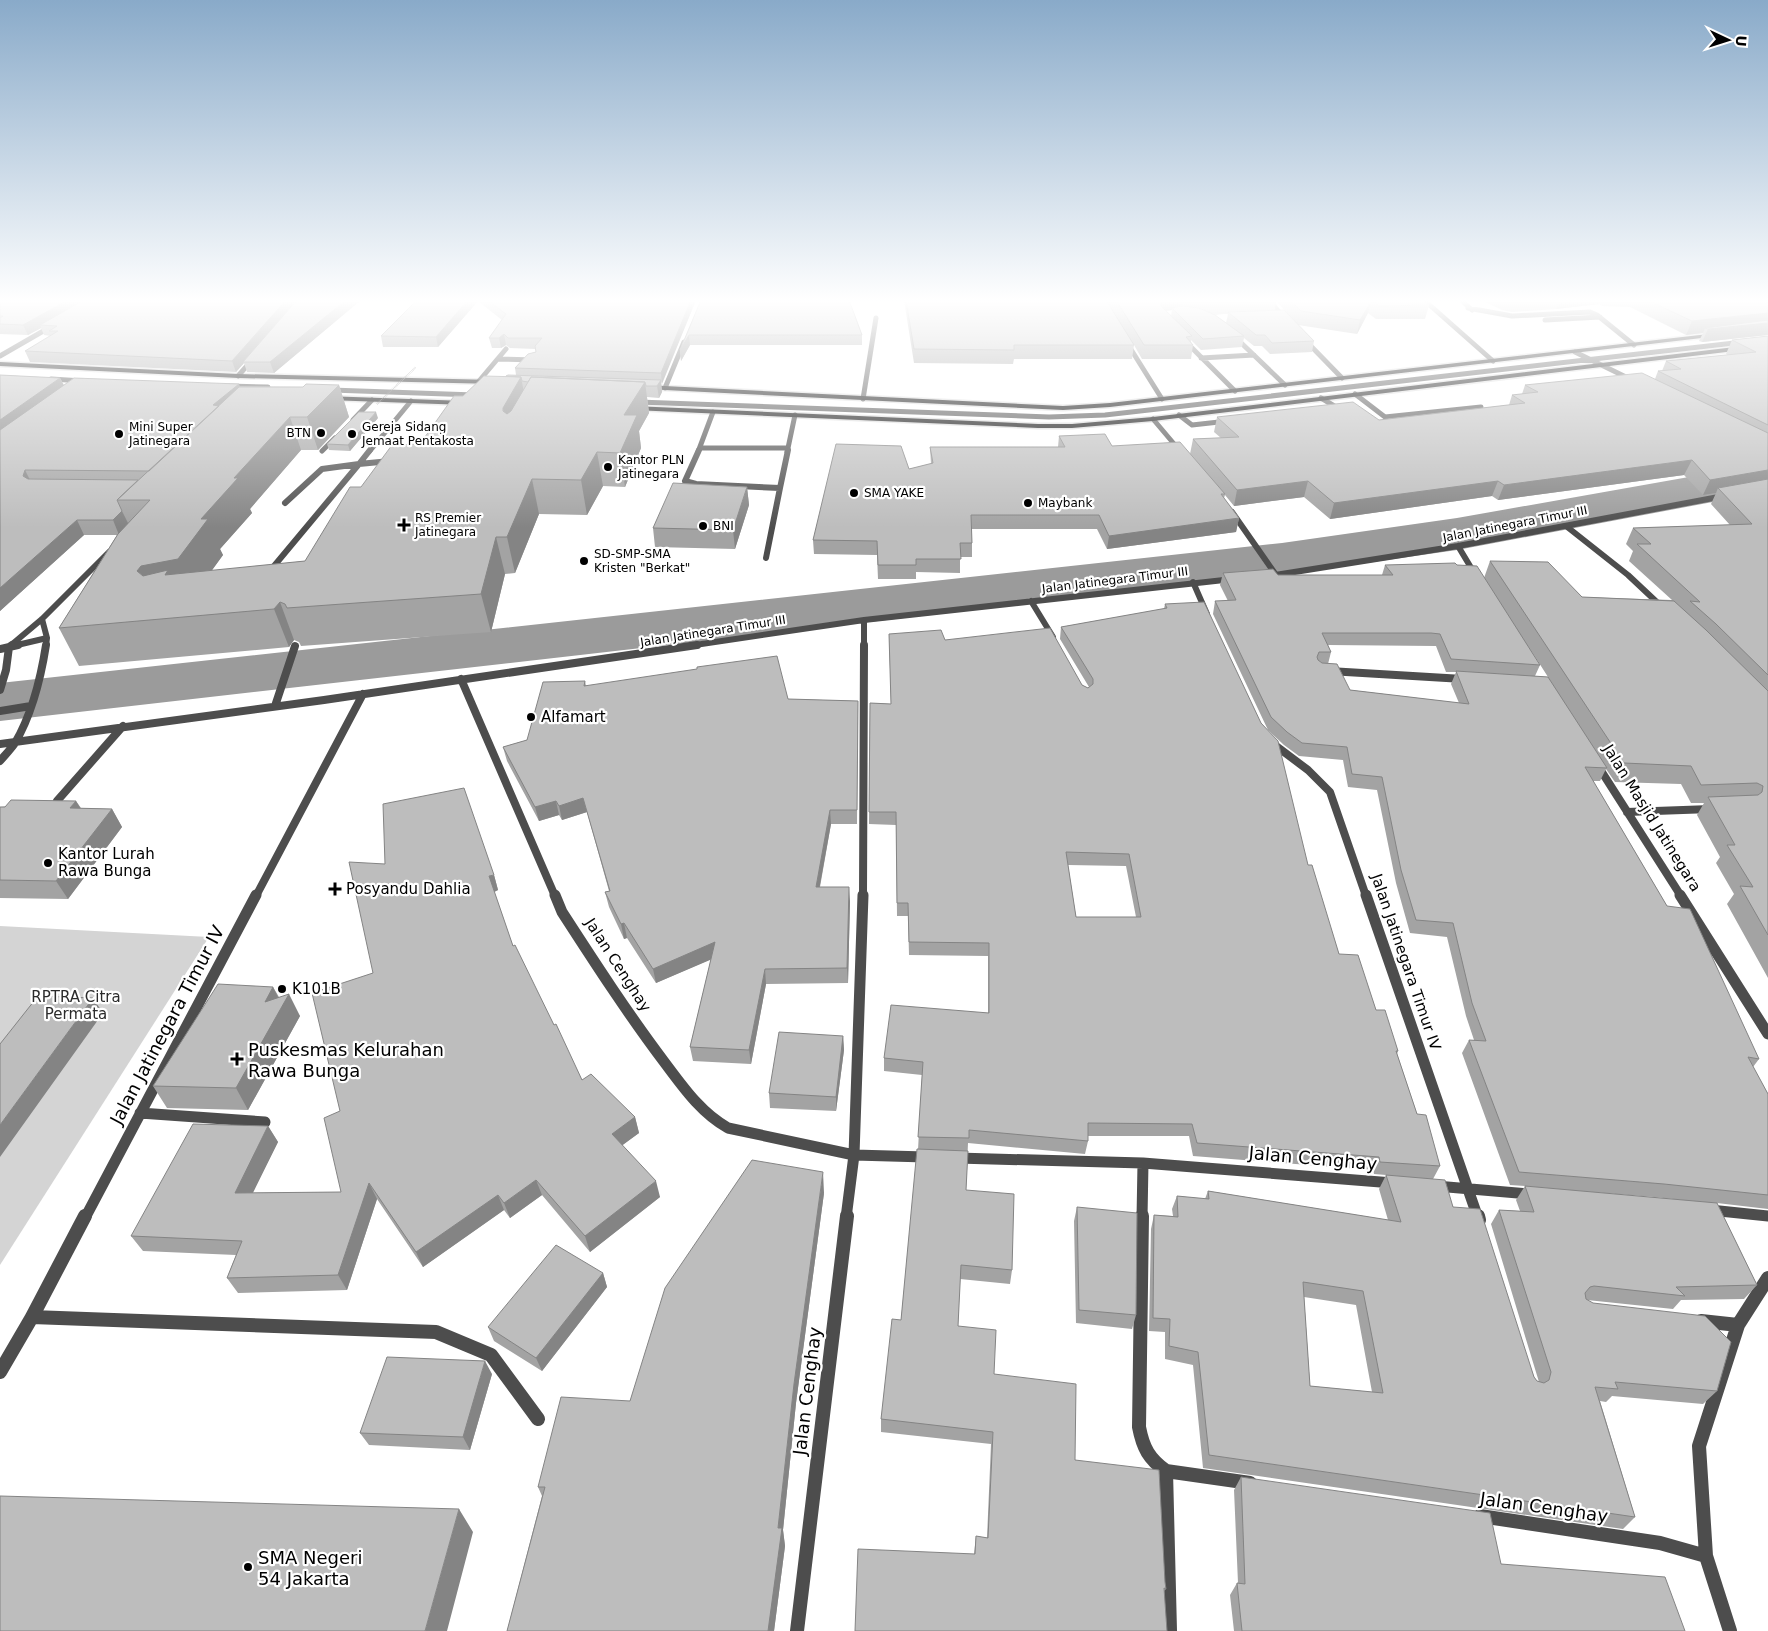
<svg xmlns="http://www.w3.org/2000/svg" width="1768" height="1631" font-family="'DejaVu Sans',sans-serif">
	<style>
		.green { fill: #d4d4d4 }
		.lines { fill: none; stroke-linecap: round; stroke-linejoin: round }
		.river { fill: #9b9b9b; fill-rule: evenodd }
		.major-casing { stroke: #dbdbdb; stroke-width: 3 }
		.minor-far4 { stroke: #4d4d4d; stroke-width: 5 }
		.minor-far3 { stroke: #4d4d4d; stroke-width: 6 }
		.minor-far2 { stroke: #4d4d4d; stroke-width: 8 }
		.minor-far1 { stroke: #4d4d4d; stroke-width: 11 }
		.minor { stroke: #4d4d4d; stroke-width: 14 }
		.major { fill: #000; fill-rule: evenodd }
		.path-bridge { stroke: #6f6f6f; stroke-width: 2; stroke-dasharray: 0.5 1; stroke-linecap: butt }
		.wall { fill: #a3a3a3; fill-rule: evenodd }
		.shaded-wall { fill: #848484 }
		.building { fill: #bdbdbd; stroke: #848484; fill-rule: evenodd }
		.poi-dot { fill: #000; stroke: #fff; stroke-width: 2 }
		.labels { text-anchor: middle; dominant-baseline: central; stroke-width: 4.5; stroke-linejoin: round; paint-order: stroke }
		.far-poi-label { font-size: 12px; fill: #000; stroke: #fff; text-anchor: start }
		.far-street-label { font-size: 12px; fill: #000; stroke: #fff }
		.poi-label { font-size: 15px; fill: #000; stroke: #fff; text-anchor: start }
		.street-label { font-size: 15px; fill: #000; stroke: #fff }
		.park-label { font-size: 15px; fill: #2b2b2b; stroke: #fff }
		.near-street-label { font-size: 18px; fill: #000; stroke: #fff }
		.near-poi-label { font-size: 18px; fill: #000; stroke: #fff; text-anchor: start }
	</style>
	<rect width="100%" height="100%" fill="#fff"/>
	<!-- green -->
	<path class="green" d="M0,926L209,937L0,1265Z"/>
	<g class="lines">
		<!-- river -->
		<path class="river" d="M1768,459V488L1718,501L1457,550L1282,575L0,721V683L1282,543L1457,518L1717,472Z"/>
		<defs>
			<path id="major" d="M1717,333L1720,335L1719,336L1110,407L1063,410L645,389L641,387L645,385L1063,406L1110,403Z
				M1768,343V347L1153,421L1072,428H1038L633,410L629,408L633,406L1038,424H1072L1153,417Z
				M0,362L238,374L495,380L499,382L495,384L238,378L0,366Z
				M325,396L466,401L470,403L466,405L328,400L324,398Z"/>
		</defs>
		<!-- major casing -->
		<use href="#major" class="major-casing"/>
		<!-- minor-far4 -->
		<path class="minor-far4" d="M1269,300L1285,319
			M1424,300L1493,361
			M1461,300L1472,310
			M1468,308L1512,316L1590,312L1597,315L1634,345
			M1545,320L1600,317
			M1235,337L1285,385
			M1304,339L1342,378
			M1184,340L1235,391
			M1127,343L1162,399
			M1575,352L1632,380
			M0,356L52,326
			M1201,358L1254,355
			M498,359L535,360
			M238,376L253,359
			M51,379L83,381
			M479,381L506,349
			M228,386L268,387
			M665,388L684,342
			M331,390L475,395
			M1355,394L1385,417L1481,407
			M1321,398L1336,407L1330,408
			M863,399L876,318
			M638,402L1049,417L1105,415L1743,342
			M1179,415L1192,425L1228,421
			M1153,419L1180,451
			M353,420L372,400
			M700,448H788L795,415
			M322,451L335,438
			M369,452L411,401
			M698,452L713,412
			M787,452L788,448"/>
		<!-- minor-far3 -->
		<path class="minor-far3" d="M699,450L685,481L696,484L780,488L766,558
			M780,488L788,450
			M285,503L322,469L359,464L370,450
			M1232,512L1276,575
			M1566,526L1628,575L1661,606
			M1458,546L1476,576
			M269,572L359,464L390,461
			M1269,576L1458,546L1724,496
			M1193,582L1207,614
			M1031,601L1053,637
			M42,619L47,638L46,646
			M10,646L42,619L109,552
			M13,646L47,638
			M688,646L864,620L1233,579
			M864,646V620"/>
		<!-- minor-far2 -->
		<path class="minor-far2" d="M0,649L18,645
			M1329,671L1463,679
			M461,679L555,896
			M0,690L6,670L9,647L12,645
			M275,706L295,646
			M0,711L31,706
			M1272,743L1308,770L1330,792L1366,896
			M0,744L324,700L697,645
			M0,761C5,755 11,749 15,743C32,714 41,677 46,645
			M1598,766L1681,896
			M57,801L123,726
			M1627,812L1711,809
			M256,896L363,694
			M863,896L864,645"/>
		<!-- minor-far1 -->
		<path class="minor-far1" d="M555,895L562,912C595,963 628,1014 665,1063C683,1087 701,1113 728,1128L854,1155L926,1157
			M1366,895L1478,1218
			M1680,895L1768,1034
			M140,1113L265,1122
			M957,1158L1143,1163L1393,1183
			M1436,1186L1530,1194
			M1710,1210L1768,1216
			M85,1218L256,895
			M846,1218L854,1155L863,895
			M1142,1218L1143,1163"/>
		<!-- minor -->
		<path class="minor" d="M1142,1216L1139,1427C1143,1448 1149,1459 1166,1471L1170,1631
			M1478,1216L1479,1220
			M32,1317L436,1332L491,1355L538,1419
			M1701,1321L1738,1325
			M0,1372L32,1317L85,1216
			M1166,1471L1250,1483
			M1480,1516L1660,1543L1706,1556
			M797,1631L847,1216
			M1730,1631L1706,1556L1699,1446L1738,1325L1768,1278"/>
		<!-- major -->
		<use href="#major" class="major"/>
		<!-- path-bridge -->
		<path class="path-bridge" d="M377,404L416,367"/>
	</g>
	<!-- wall -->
	<path class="wall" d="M0,300H361L274,373L247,372L244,363L236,372L30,362L25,351L51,336L44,335L41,328L28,335L0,334Z
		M417,300H696L661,384L662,392L659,398L647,397L649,413L639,431L641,448L625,487L603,486L587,515L539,514L515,573L505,574L491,632L301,646L299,642L294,640L289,647L79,666L59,628L117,535H84L0,611V375L60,378L64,385L303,387L339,385L349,417L318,450H301L250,509L252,513L220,549L223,555L211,571L305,561L361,487L420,444L463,396L506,376L516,375L515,368L536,352V349L510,348L506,345L501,348H492L489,338L502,320L478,301L438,347H383L381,336Z
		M701,300L862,335V345H690L681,361L680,350Z
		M904,300H1106L1122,326L1106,300H1423L1429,305L1425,319H1376L1368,313L1357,334L1298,325L1314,341L1312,352L1270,354L1262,346H1254L1244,338L1242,347L1201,350L1191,340V342L1193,345L1191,359H1142L1134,345L1132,359H1014L1013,364L914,363ZM1276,301L1288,314L1275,310ZM1172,310L1171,316L1166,311ZM1223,314H1228L1226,323L1215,315Z
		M1481,300H1768V335L1702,342L1699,341L1703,333L1686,335L1630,307L1602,306L1599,304L1556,309L1512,312L1502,310Z
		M1768,336V978L1727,904L1734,894L1716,863L1720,857L1697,815L1704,803H1691L1681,784L1615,782L1606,769L1600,781H1593L1667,906L1759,1059L1753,1067L1768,1094V1209L1717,1203L1757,1285L1744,1299L1681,1300L1673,1309L1587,1300L1717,1391L1703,1404L1612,1396L1606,1402L1600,1401L1635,1517L1623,1529L1203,1468L1193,1365L1165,1359V1332L1149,1331L1151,1229L1154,1215L1173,1216L1172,1209L1177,1196L1205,1199L1208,1191L1388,1220L1379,1189L1386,1175L1374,1174L1373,1170L1193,1156L1189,1136H1088V1141L1085,1154L968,1143L966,1190L1012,1270L1010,1284L960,1279L958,1326L994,1374L1075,1460L1166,1589L1164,1591L974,1554L976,1536L987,1538L991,1444L881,1432V1419L901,1320L918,1150L922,1075L884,1071V1058L988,1013V956L909,955L908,916H897L896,825L869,824L870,703L891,704L889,634L945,640L1082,685L1088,688L1089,687L1060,639L1061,627L1164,609L1165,604L1308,865L1339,954L1376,1010L1398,1051L1397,1054L1417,1114L1440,1166L1433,1179L1453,1207L1534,1377L1537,1381L1539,1382L1491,1224L1499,1210L1520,1211L1516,1200L1525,1186L1510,1185L1462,1053L1469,1040H1474L1466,1016L1447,937L1410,933L1396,883L1377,790L1348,787L1343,760L1299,756L1284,745L1268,730L1213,614L1215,601H1228L1220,585L1223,573L1278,575H1382L1385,565H1457L1484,578L1490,561L1582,597L1672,600L1629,561L1633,551L1626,544L1633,528L1730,525L1711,504L1716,493L1703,495L1684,475L1498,500L1492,496L1330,519L1304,497L1234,506L1225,495L1224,498L1239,518L1236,532L1107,549L1097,529H971L972,543V557H960V573L916,572V579H878L877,555L814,554L813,540L909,469L931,464L930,447H1058L1059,436L1112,446L1190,454L1193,439L1221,438L1214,432L1217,417L1379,420L1509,405L1512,395L1522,394L1525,385L1655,379L1658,371H1662L1666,361L1728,355L1726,354L1732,340ZM1527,644L1548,677L1535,676L1540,665ZM1328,645L1436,646L1446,672H1456L1451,684L1459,703L1350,690L1328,664L1331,652ZM1068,865L1126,866L1136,917H1076ZM1565,1190L1654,1197L1683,1200ZM1304,1297L1356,1305L1372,1392L1310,1386Z
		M378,418L350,451L329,450L327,444Z
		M747,487L749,505L735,549L655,547L653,528Z
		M585,681L586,686L788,699L858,701L857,824H831L820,887L850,901L848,983L766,984L751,1064L693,1061L690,1047L711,959L656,983L627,938L624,939L609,907L605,892L609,891L587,812L562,820L559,815L539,821L507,761L503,747L527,740Z
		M76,801L81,808L112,809L122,827L68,899L0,898V807Z
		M494,875L498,890L494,892L513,946L582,1080L635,1117L639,1133L622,1145L660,1197L590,1252L542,1195L510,1218L504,1210L423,1267L377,1199L347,1290L238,1293L227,1278L236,1255L143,1251L131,1236L268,1126L278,1142L252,1193L341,1192L340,1111L373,973Z
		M273,987L279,997L300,1016L248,1110L167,1108L153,1086Z
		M843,1036L844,1050L836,1111L770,1108L769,1093Z
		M824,1193L796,1403L783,1530L785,1546L774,1631H507L542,1496L538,1487L630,1401Z
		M1077,1207L1136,1315L1132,1329L1076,1323L1074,1221Z
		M603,1273L607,1287L542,1371L494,1341L488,1327Z
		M492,1374L470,1450L369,1445L360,1433Z
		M1241,1477L1501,1564L1685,1631H1234L1230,1595L1237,1583H1238L1234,1490Z"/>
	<!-- shaded-wall -->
	<path class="shaded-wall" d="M68,300H90L40,325L41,328L28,335L23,325Z
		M286,300H297L243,362L244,363L236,372L232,361Z
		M346,300H361L274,373L270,362Z
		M468,300H477L478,301L438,347L436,337Z
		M691,300H696L662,384L661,373Z
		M1161,300H1182L1181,308H1172V310L1159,312Z
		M1372,300L1368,313L1357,334L1360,320Z
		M1559,300H1600L1599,304L1556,309Z
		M1768,313V335L1702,342L1708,329L1705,328L1703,333L1686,335L1692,321Z
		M504,334L506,345L501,348L499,338Z
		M689,335L690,345L681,361L680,350Z
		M521,377L527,409L510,444L503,408Z
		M60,378L66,390L0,439V420Z
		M661,380L662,392L659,398L657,386Z
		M645,382L649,413L639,431L641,448L625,487L620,453L624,415Z
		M239,384L244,397L238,419L213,405Z
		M339,385L349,417L318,450L307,417Z
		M376,412L378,418L350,451L348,445Z
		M290,417L301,450L250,509L252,513L220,549L223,555L185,608L137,571L141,566L201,519L234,478Z
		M597,452L603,486L587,515L581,480Z
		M1692,460L1684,475L1498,500L1504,485Z
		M25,470L32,484L23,476Z
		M1768,470V484L1718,488L1716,493L1703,495L1710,480Z
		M532,479L539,514L515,573L507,537Z
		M1308,481L1304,497L1234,506L1237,490Z
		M1498,481L1492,496L1330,519L1334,503Z
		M747,487L749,505L735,549L733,530Z
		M122,511L129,525L119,535L113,520Z
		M1239,518L1236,532L1107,549L1109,536Z
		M77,520L84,535L0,611V588Z
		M496,537L505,574L491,632L481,594Z
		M280,602L294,640L289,647L274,609Z
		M583,798L587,812L562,820L559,806Z
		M76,801L87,819L70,808Z
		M556,801L559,815L539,821L535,807Z
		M112,809L122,827L68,899L56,881Z
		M830,810L831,824L817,901L816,887Z
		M494,875L498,890L494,892L489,876Z
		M849,887L850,901L848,983L847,968Z
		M624,923L627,938L624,939L621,924Z
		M715,942L717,957L656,983L653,969Z
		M765,969L766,984L751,1064L749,1050Z
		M273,987L282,1005L289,994L300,1016L248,1110L236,1088L265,1002Z
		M93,998L103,1013L0,1157V1125Z
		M843,1036L844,1050L836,1111V1097Z
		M635,1117L639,1133L616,1150L612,1134Z
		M268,1126L278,1142L245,1209L235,1193Z
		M823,1172L824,1193L796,1403L783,1530L785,1546L774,1631H768L778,1528L794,1384Z
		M536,1180L542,1195L510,1218L504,1203Z
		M656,1181L660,1197L590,1252L585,1236Z
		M369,1183L377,1199L347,1290L338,1275Z
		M498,1195L504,1210L423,1267L416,1252Z
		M603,1273L607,1287L542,1371L536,1358Z
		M485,1361L492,1374L470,1450L463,1437Z
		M459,1509L473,1532L447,1631H425Z"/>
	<!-- building -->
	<path class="building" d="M0,300H68L23,325L0,324V318L3,316H0Z
		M84,300H286L232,361L25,351L58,331H49L57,326L40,325Z
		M297,300H346L270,362H243Z
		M417,300H468L436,337L381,336Z
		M487,300H691L661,373L515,368L528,354L536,352L535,346L542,338H508L504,334L499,338H489L506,314Z
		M701,300H849L862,335H689L680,350Z
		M906,300H1106L1134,345H1014V350L914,349Z
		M1116,300H1161V306L1192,336L1186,337L1193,345H1144Z
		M1211,300H1242L1214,301Z
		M1290,300H1372L1360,320L1301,311Z
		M1373,300H1423L1429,305L1379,306Z
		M1647,300H1768V313L1692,321Z
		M1183,306L1199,308L1215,315L1244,336L1203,339L1172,308Z
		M1284,310L1314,341L1272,343L1265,335H1256L1228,312Z
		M1768,320V323L1708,329L1705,328Z
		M1768,336V425L1658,371L1681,369L1666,361L1756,352L1732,340Z
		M1642,373L1768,433V470L1710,480L1692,460L1504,485L1498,481L1334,503L1308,481L1237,490L1193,439L1239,437L1217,417L1353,402L1379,420L1525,403L1512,395L1538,392L1525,385Z
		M0,375L60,378L0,420Z
		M508,375L661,380L657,386H646L645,382L531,377L528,382L522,381L521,377L506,376Z
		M484,376L521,377L503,408V411L507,414L511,411L531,377L645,382L624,415H637L620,453L597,452L581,480L532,479L507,537H496L481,594L287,608L285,604L280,602L274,609L59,628L118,534L150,500H117L239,387H303L306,384L339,385L307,417H290L234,478H238L201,519H208L178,559L141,566L137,571L143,576L168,570L165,575L305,561L350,487H361L392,445L420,444L454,396H463Z
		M74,378L239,384L213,405L219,406L149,471L25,470L23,476L28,479L138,480L117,500L122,511L113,520H77L0,588V430Z
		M359,412H376L348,445L327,444Z
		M1105,434L1112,446L1180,442L1225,494H1221L1239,518L1109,536L1099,515H971L972,543H960L961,559H916V565H878L877,541L813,540L836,444L901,446L909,469L933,463L930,447H1065L1059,436Z
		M1768,479V675L1716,624L1690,601L1700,602L1637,544H1651L1633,528L1752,524L1718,488Z
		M673,483L747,487L733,530L653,528Z
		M1490,561L1548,562L1582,597L1674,601L1706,630L1768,691V935L1740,886L1753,887L1727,845H1735L1708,797L1758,795L1762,792L1763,786L1757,783L1701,785L1691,766L1624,763Z
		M1455,563L1457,565L1477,566L1540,665L1451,659L1440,634L1431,633H1322L1331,652H1319L1317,657L1318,660L1322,663L1337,664L1350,690L1469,704L1456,671L1548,677L1607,768L1585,767L1667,906L1690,909L1759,1059L1748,1057L1768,1094V1195L1664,1184L1519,1172L1469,1040L1486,1041L1472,1003L1453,923L1416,920L1401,870L1382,777L1352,774L1347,747L1302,743L1287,732L1271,717L1215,601L1236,600L1223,573L1273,569L1278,575H1393L1385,565Z
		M1204,602L1261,723L1278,741L1308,865H1312L1339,954L1358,955L1376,1010H1385L1398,1051H1396L1417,1114L1426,1115L1440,1166L1380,1162L1379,1157L1197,1143L1192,1124L1088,1123V1141L969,1130V1138L918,1137L923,1062L884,1058L891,1005L989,1013V943L909,942L908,903H897L896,812H869L870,703L891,704L889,634L941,630L945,640L1050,628L1082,685L1088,688L1093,684V679L1061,627L1167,608L1165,604ZM1066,852L1129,854L1141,917H1076Z
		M777,656L788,699L858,701L857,810H830L816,887H849L847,968L765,969L749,1050L690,1047L715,942L653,969L624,923L621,924L605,892L610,891L583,798L559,806L556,801L535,807L503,747L527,740L543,682L585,681L584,686L697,669V667Z
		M464,788L494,875L489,876L513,946L515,945L554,1025L556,1024L582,1080L591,1074L635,1117L612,1134L656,1181L585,1236L536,1180L504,1203L498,1195L416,1252L369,1183L338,1275L227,1278L242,1241L131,1236L193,1124L268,1126L235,1193L341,1192L324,1118L340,1111L312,993L373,973L349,862L385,864L383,804Z
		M11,800L76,801L70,808L112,809L56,881L0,880V807H5Z
		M218,984L273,987L265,1002L289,994L236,1088L153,1086Z
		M38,996L93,998L0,1125V1044Z
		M779,1032L843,1036L836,1097L769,1093Z
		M917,1149L968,1151L966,1190L1014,1194L1012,1270L961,1265L958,1326L996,1330L994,1374L1076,1384L1075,1460L1159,1470L1165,1582L1166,1589L1164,1588L1167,1631H855L858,1549L975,1554L976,1536L988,1538L993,1432L881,1419L892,1319L901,1320Z
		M752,1160L823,1172L794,1384L778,1528H782L768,1631H507L545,1487H538L561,1397L630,1401L665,1288Z
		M1386,1175L1445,1180L1453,1207L1480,1209L1534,1377L1537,1381L1544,1383L1549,1380L1551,1372L1499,1210L1534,1212L1525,1186L1717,1203L1757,1285L1676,1287L1685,1296L1594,1286L1590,1287L1585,1293L1586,1299L1593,1303L1705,1316L1731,1342L1717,1391L1615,1382L1618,1389L1595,1387L1635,1517L1209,1455L1198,1352L1169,1346L1170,1319L1153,1318L1154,1215L1178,1217L1177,1196L1209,1199L1208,1191L1401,1222ZM1303,1282L1363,1291L1383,1393L1310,1386Z
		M1077,1207L1137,1213L1136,1315L1079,1310Z
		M556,1245L603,1273L536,1358L488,1327Z
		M387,1357L485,1361L463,1437L360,1433Z
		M1241,1477L1490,1513L1501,1564L1665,1577L1685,1631H1242L1237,1583L1245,1584Z
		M0,1496L459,1509L425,1631H0Z"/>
	<!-- sky -->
	<linearGradient id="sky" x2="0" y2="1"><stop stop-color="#89aac9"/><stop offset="0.57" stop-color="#fff"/><stop offset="1" stop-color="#fff" stop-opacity="0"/></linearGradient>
	<rect width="1768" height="528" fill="url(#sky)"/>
	<!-- markers -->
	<g class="poi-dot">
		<circle cx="321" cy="433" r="5"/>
		<circle cx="119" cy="434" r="5"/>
		<circle cx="352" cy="434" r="5"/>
		<circle cx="608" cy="467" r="5"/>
		<circle cx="854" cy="493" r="5"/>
		<circle cx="1028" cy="503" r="5"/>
		<path d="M401.5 517.5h5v5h5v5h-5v5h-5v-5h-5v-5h5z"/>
		<circle cx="703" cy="526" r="5"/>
		<circle cx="584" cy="561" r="5"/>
		<circle cx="531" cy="717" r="5"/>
		<circle cx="48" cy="863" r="5"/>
		<path d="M332.5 881.5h5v5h5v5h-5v5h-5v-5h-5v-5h5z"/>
		<circle cx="282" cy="989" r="5"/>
		<path d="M234.5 1051.5h5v5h5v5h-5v5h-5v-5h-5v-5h5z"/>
		<circle cx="248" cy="1567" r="5"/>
	</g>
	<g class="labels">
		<!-- far-poi labels -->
		<g class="far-poi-label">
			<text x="129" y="427">Mini Super<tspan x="129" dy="14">Jatinegara</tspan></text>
			<text x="362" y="427">Gereja Sidang<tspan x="362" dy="14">Jemaat Pentakosta</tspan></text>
			<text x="311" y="433" text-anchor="end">BTN</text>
			<text x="618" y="460">Kantor PLN<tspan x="618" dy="14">Jatinegara</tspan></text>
			<text x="864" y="493">SMA YAKE</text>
			<text x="1038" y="503">Maybank</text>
			<text x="415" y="518">RS Premier<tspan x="415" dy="14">Jatinegara</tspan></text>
			<text x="713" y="526">BNI</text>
			<text x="594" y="554">SD-SMP-SMA<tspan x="594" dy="14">Kristen "Berkat"</tspan></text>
		</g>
		<!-- far-street labels -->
		<g class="far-street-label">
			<text transform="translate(1515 524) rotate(-11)">Jalan Jatinegara Timur III</text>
			<text transform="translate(1115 580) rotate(-7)">Jalan Jatinegara Timur III</text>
			<text transform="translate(713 631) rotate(-9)">Jalan Jatinegara Timur III</text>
		</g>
		<!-- poi labels -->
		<g class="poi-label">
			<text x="541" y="717">Alfamart</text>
			<text x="58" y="854">Kantor Lurah<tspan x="58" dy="17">Rawa Bunga</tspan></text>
			<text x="346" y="889">Posyandu Dahlia</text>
			<text x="292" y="989">K101B</text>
		</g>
		<!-- street labels -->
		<g class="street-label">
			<text transform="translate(1652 818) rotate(58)">Jalan Masjid Jatinegara</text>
			<text transform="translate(1406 962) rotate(71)">Jalan Jatinegara Timur IV</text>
			<text transform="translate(618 965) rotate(57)">Jalan Cenghay</text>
		</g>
		<!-- park labels -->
		<g class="park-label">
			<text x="76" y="997">RPTRA Citra<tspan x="76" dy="17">Permata</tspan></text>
		</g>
		<!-- near-street labels -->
		<g class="near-street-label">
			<text transform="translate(167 1025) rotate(-62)">Jalan Jatinegara Timur IV</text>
			<text transform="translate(1313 1158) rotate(5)">Jalan Cenghay</text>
			<text transform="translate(807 1391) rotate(-83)">Jalan Cenghay</text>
			<text transform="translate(1544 1507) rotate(8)">Jalan Cenghay</text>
		</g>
		<!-- near-poi labels -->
		<g class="near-poi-label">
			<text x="248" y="1049">Puskesmas Kelurahan<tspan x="248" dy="21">Rawa Bunga</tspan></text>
			<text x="258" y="1557">SMA Negeri<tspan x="258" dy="21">54 Jakarta</tspan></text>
		</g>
	</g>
	<!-- north arrow -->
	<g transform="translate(1728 40) rotate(94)" stroke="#ffffff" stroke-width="4" paint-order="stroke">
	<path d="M0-4L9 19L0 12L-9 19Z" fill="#000000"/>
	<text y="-8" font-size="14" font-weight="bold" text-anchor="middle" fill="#000000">U</text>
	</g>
</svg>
